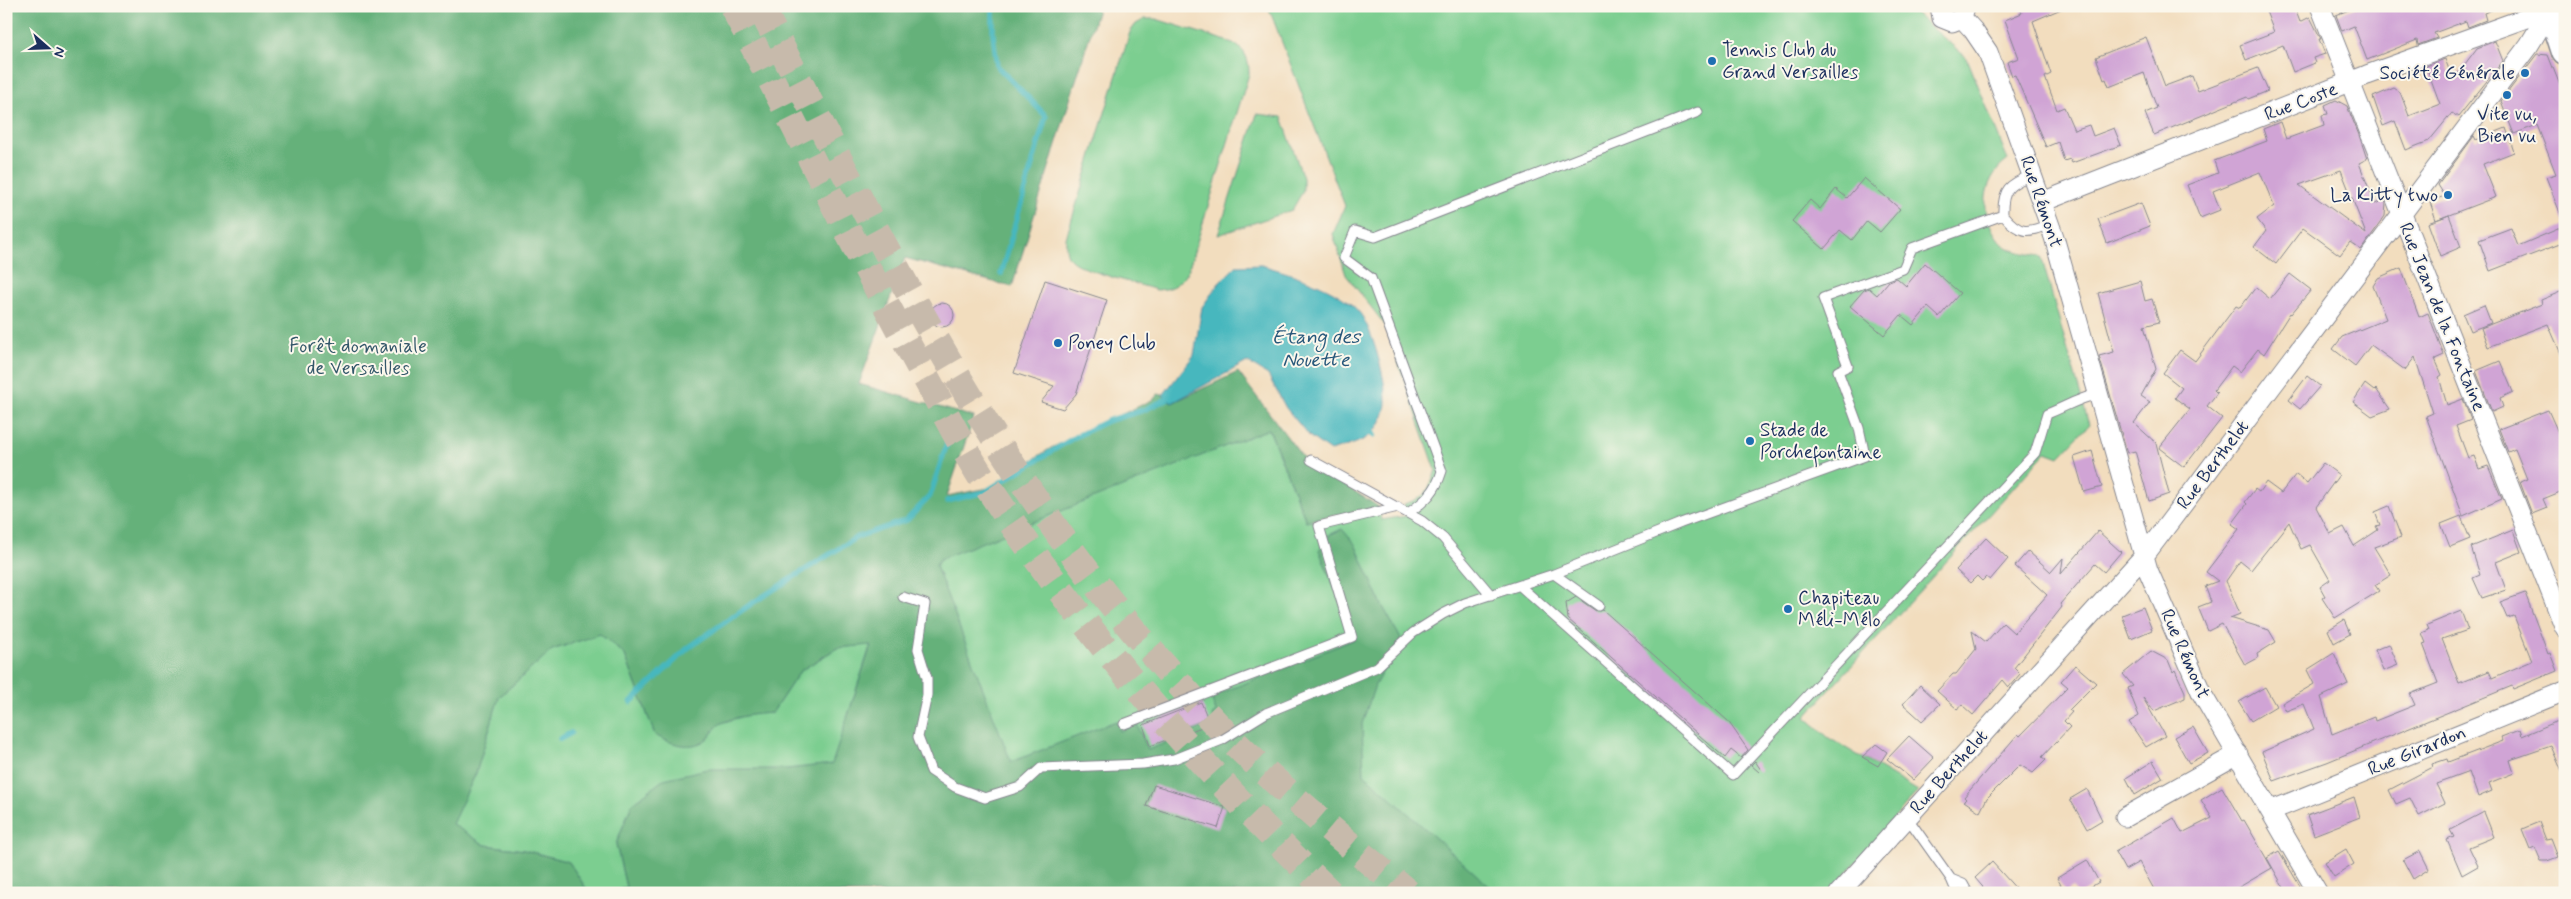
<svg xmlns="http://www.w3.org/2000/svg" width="2571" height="899" font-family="Mynerve,sans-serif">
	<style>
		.green { fill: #7cce90; stroke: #4c7e77 }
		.forest { fill: #65b17a; stroke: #40706c }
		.water { fill: #47b7be; stroke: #31738e }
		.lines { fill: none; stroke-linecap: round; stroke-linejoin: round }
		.stream { stroke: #47b7be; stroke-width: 5.5 }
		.building { fill: #d0a4d5; fill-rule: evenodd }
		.highway-tunnel { stroke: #c7baab; stroke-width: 28; stroke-dasharray: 28 14; stroke-linecap: butt }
		.lane-casing { stroke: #86868e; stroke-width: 11 }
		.street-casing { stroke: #86868e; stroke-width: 21 }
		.secondary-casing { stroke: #86868e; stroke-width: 29 }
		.lane { stroke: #fff; stroke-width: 9 }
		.street { stroke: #fff; stroke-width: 19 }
		.secondary { stroke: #fff; stroke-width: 26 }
		.poi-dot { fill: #1f6fb2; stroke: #fbf7ec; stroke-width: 2 }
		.labels { text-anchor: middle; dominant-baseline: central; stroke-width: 4; stroke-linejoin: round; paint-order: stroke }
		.poi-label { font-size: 19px; fill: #1b2f5e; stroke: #fbf7ec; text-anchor: start }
		.street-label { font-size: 19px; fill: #1b2f5e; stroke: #fbf7ec }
		.park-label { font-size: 19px; fill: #33576a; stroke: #fbf7ec }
		.water-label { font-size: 20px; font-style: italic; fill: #28587b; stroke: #fbf7ec }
	</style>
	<rect width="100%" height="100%" fill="#fbf7ec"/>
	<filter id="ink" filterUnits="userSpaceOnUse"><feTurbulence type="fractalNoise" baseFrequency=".02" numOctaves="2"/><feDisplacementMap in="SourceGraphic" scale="10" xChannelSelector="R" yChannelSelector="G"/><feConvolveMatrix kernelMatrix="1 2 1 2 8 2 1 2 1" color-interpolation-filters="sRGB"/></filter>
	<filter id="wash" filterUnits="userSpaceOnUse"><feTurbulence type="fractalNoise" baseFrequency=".0096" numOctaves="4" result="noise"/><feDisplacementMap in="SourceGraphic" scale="20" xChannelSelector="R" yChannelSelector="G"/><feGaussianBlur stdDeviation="1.12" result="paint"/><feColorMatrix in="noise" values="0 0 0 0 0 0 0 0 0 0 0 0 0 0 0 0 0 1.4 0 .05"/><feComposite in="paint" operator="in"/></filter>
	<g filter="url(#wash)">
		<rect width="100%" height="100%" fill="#f2ddbe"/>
		<!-- green -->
		<path class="green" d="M1268,6H1907L1967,58L2008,160C1985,177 1980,204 1992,229C1995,235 2001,244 2007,247C2017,253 2029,254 2041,256L2089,425L2059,457L2046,452L1805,717L1829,738L1918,791L1829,893H1276L865,780L930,549L1269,429L1306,521L1328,522L1379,507L1381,520L1407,516L1404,504C1427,497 1428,491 1436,470L1385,325L1346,275L1333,234L1345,206Z
			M1145,19H1156L1233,43C1246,51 1249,59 1249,74L1188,271C1179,284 1173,289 1157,290C1139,284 1082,271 1071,260C1065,254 1066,246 1066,238L1130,32L1136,24Z
			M1257,114L1282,117L1303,178V191L1292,210L1218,235Z
			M600,634L625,655L655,735L707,739L720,723L751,714L772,713L800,671L837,648L871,644L832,765L787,769L632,804L616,844L626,887L613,893H589L569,862L524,850L485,845L451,824L476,773L499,697L552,650Z"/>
		<!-- forest -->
		<path class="forest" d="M6,6H1099L1012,287L905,258L859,384L974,417L947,496L989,488L1051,448L1154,399L1158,394L1163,395L1172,403L1238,372L1304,459L1379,507L1306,521L1269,429L940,559L936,566L1011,762L1116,721L1120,731L1137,724L1148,750L1215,722L1212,715L1216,712L1211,697L1355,639L1319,550L1329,535L1342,529L1355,544L1382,605L1401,639L1375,685L1362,724L1364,774L1497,893H613L626,887L616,844L632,804L664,779L707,769H787L832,764L871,645L837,648L800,671L772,713C755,714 738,716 722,723C717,725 713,732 709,737C694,752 671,744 655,735L625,655L600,634L552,650L499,697L476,773L452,824L485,845L524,850L569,862L589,893H6Z"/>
		<!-- water -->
		<path class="water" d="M1261,265C1290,273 1339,288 1359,312C1372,327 1387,383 1386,403C1386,409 1382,420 1379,425C1370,442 1346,446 1330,451L1309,436L1286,408L1268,375L1247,362L1172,403L1163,395L1194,355L1202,307L1219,283L1236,266Z"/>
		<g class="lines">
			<!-- stream -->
			<path class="stream" d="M993,6V34L997,66L1046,116L1001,274
				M1372,432L1374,435
				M947,501L985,492L1075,437L1107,421L1144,410L1167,399
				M631,702L688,648L751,604L857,537L907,520L930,496L954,422
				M560,739L571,733"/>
		</g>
		<g id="blocks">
			<!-- building -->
			<path class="building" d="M2019,6H2068L2033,21L2051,74L2045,77L2057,110L2064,107L2074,130L2089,125L2093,136L2114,128L2121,145L2072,163L2070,159L2064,161L2058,142L2046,147L2015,75L2012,76L2007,62L2019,58L2005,20L2022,13Z
				M2264,6H2294L2300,22L2310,17L2321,39H2319L2325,54L2313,58L2315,63L2293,72L2283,45L2246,60L2240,45L2274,32Z
				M2359,6H2499V7L2484,13L2486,20L2468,27L2466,21L2434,33L2437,38L2418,45L2417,40L2367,60L2354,26L2342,31L2336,15Z
				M2146,37L2165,86L2192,76L2198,91L2258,68L2268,91L2248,99L2247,97L2154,135L2145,113L2157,108L2144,73L2109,87L2106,79L2104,80L2096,57Z
				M2495,41L2503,61L2458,117L2452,113L2429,141L2406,150L2395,121L2383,126L2373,97L2394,88L2400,92L2409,116L2440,104L2426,66L2445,59L2453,80L2477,48Z
				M2537,54L2548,55L2565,98L2564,223L2546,177L2556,174L2537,125L2514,134L2501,101Z
				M2336,100L2347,106L2359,135L2367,159L2359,163L2375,204L2384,200L2386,203L2385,216L2361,250L2350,242L2340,255L2303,228L2276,264L2254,247L2266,231L2257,219L2274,206L2260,172L2213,191L2220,210L2200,218L2187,185L2218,173L2214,161L2267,141L2263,129L2280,122L2286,139L2324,125L2322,115L2328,114L2325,105ZM2341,170L2366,234L2299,185Z
				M2506,128L2514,152L2483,164L2496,197L2436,220L2430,202L2445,196L2438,185L2474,136L2476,140Z
				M1864,178L1900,209L1880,232L1867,221L1852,240L1840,230L1824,249L1792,221L1810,200L1820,209L1836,189L1847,198Z
				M2141,203L2150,226L2107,243L2098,219Z
				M2449,215L2461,247L2440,256L2428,223Z
				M2565,226V242L2490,271L2479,240L2511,228L2518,246Z
				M1925,263L1960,293L1939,317L1928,307L1913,325L1901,315L1884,335L1850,306L1864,290L1869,288L1877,295L1889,281L1897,278L1906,286Z
				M2401,268L2419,317L2428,313L2444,355L2435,359L2442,375L2439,377L2447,405L2463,399L2471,420L2456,426L2468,458L2474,456L2479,469L2488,466L2502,499L2463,516L2426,416L2433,413L2415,357L2405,370L2371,345L2355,366L2333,349L2342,337L2386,319L2373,286L2378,278Z
				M2290,274L2311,290L2291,314L2290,313L2264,354L2258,349L2240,372L2232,366L2214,390L2217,393L2207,406L2222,418L2184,467L2159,448L2190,409L2175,398L2182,388L2163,373L2180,350L2195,361L2236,306L2240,308L2256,287L2270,299Z
				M1045,280L1107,300L1076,394L1063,409L1041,402L1054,386L1014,373Z
				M2140,281L2145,301L2152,299L2159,322L2144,326L2156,369L2141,396L2150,402L2134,423L2156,443L2169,494L2149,501L2135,451L2127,453L2099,356L2114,352L2098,293Z
				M2565,290V363L2548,324L2488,347L2481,328L2542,304L2541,300Z
				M930 315a12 12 0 1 1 24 0a12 12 0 1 1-24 0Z
				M2484,305L2491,323L2470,331L2463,314Z
				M2500,361L2513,392L2500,398L2503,407L2492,412L2476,371Z
				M2307,376L2320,386L2300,409L2289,400Z
				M2365,384L2374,391L2376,389L2390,409L2372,416L2353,402Z
				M2548,410L2565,448V490L2543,499L2547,508L2532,514L2520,482L2527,479L2515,449L2508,452L2499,429Z
				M2092,451L2102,487L2084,492L2074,457Z
				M2323,463L2339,475L2316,507L2330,534L2344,527L2354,546L2378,530L2376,526L2380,525L2375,512L2389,506L2401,537L2374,547L2391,575L2375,585L2379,591L2335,618L2322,598L2325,596L2320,587L2330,580L2310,545L2301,549L2289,522L2251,570L2240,561L2226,581L2240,614L2230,618L2269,630L2276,642L2257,654L2258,658L2245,665L2222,624L2208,631L2198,607L2211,602L2205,586L2218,581L2206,572L2239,529L2232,524L2247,504L2245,502L2255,489L2259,492L2266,482L2281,493L2296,474L2307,483Z
				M2461,516L2470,539L2450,547L2441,524Z
				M2513,530L2521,552L2496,562L2506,590L2482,598L2473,578L2480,575L2471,547Z
				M2098,531L2121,552L2104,572L2095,564L2060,604L2062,607L2014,668L2020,674L2009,687L2003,680L1973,715L1962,705L1957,709L1937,691L1953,674H1956L1976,649L1972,631L1986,642L2003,623L2014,633L2047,595L2015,566L2028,551L2051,572L2063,558L2061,574Z
				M1986,538L2008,559L1990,580L1986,577L1982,581L1977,576L1970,583L1956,570Z
				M2525,593L2548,654L2550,653L2557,671L2513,689L2512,686L2327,762L2274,781L2262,752L2314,729L2304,704L2286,711L2282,703L2314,684L2307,670L2334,653L2348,684L2321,697L2332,734L2374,717L2375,721L2415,705L2410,694L2438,683L2423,644L2426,643L2422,633L2429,630L2427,625L2461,611L2468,630L2442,639L2459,683L2489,671L2492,678L2532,661L2514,616L2507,618L2500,602Z
				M1576,597L1596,611L1603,610L1728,721L1748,750L1741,758L1731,750L1725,758L1568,619L1566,603Z
				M2143,607L2152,630L2131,639L2122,615Z
				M2344,620L2350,634L2334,643L2328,630Z
				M2389,644L2398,665L2383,671L2375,650Z
				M2151,651L2168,660L2173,672L2175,670L2185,692V698L2154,711L2143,698L2165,736L2146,747L2129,722L2139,716L2128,688L2133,686L2123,674Z
				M2075,665L2096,683L2069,710L2072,712L2064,721L2070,727L2042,757L2046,760L2033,773L2020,765L1987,798L1980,812L1964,801L1966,799L1964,797L2018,734L2020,736L2068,687L2061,681Z
				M1920,685L1940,704L1922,721L1903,704Z
				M2265,687L2276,706L2251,721L2239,702Z
				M1201,702L1210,724L1150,746L1143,725Z
				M2565,718V779L2551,746L2510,760L2514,773L2489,783L2492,791L2478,797L2469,772L2436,784L2445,803L2419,816L2410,798L2396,804L2389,790L2433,767L2432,764L2447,759L2448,762L2503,741L2501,737L2520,730L2522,736Z
				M2193,727L2208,753L2189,763L2174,737Z
				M1909,736L1934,758L1913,780L1887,759Z
				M1876,744L1887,752L1878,766L1862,757Z
				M1755,761L1761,770L1759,772L1751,765Z
				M2153,761L2163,778L2135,795L2126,778Z
				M1154,785L1225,807L1218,828L1146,806Z
				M2222,787L2242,821L2244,820L2272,868L2229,893H2156L2139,862L2125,870L2115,852L2174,818L2182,833L2212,818L2201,800Z
				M2087,789L2102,820L2087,829L2070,799Z
				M2354,797L2360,817L2314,835L2307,815Z
				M2484,812L2494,837L2469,847L2478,866L2462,875L2447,840L2454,837L2450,830Z
				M2539,822L2546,840L2551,839L2558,857L2547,861H2541L2535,847L2530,849L2522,829Z
				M2346,849L2354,864L2334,877L2325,862Z
				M2279,851L2285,861L2304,893H2287L2267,858Z
				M2420,851L2429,869L2413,879L2403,860Z
				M2087,860L2099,882L2081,893H2076L2073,887L2065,892L2057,878Z
				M1992,862L2020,893H1988L1975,878Z"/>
		</g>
	</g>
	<g filter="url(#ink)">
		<use href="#blocks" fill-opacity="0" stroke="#86868e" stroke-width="1"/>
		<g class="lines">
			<!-- highway-tunnel -->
			<path class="highway-tunnel" d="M733,6C798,129 857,255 925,376C945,412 963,450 986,484C1084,634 1201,769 1330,893
				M760,6C872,224 979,447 1138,636C1171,675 1206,715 1243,751C1295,801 1352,847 1408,893"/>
			<defs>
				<path id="lane" d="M2032,175C2009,184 2002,189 2003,215C2020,235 2027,233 2050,224
					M1311,460L1422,521L1443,538L1491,595
					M1408,513C1426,501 1436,491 1442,471L1371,278L1344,258L1355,231L1375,237L1698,112
					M1520,586L1733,775L2035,453L2047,414C2065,407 2079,398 2098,394
					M903,597L925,604L918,649L927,678V695L918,737L931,771L955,787L985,798L1020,787L1041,768L1143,764L1174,759L1222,740L1266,713L1377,667L1413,633L1443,614L1465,603L1554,574
					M1599,606L1554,574L1681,523L1865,456L1859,428L1838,371L1848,366L1823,298L1903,269L1912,248L2003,215
					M1124,724L1352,637L1319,526L1398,507
					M1907,817L1951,879L1963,884L1968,893
					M1951,879L1957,893"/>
				<path id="street" d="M1940,6L1942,18L1952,22L1962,18L1965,7
					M2320,6L2565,628
					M1962,18L1973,30L1988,52L2054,237L2148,570L2202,694L2318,893
					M2042,202L2367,75L2551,9
					M2270,811L2565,691
					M2125,817L2238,754
					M1839,893L2144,556L2529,45L2551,9"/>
				<path id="secondary" d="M2550,6L2565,52"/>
			</defs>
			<!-- lane casing -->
			<use href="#lane" class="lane-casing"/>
			<!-- street casing -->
			<use href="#street" class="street-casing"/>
			<!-- secondary casing -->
			<use href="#secondary" class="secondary-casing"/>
			<!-- lane -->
			<use href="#lane" class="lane"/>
			<!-- street -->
			<use href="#street" class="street"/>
			<!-- secondary -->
			<use href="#secondary" class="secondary"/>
		</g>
	</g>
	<!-- markers -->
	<g class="poi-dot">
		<circle cx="1712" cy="61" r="5"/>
		<circle cx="2525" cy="73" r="5"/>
		<circle cx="2507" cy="95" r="5"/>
		<circle cx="2448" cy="195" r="5"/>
		<circle cx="1058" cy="343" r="5"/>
		<circle cx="1750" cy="441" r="5"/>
		<circle cx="1788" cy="609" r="5"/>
	</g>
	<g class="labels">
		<!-- poi labels -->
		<g class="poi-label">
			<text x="1722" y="50">Tennis Club du<tspan x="1722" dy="22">Grand Versailles</tspan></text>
			<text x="2515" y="73" text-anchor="end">Société Générale</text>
			<text x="2507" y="114" text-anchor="middle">Vite vu,<tspan x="2507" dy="22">Bien vu</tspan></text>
			<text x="2438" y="195" text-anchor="end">La Kitty two</text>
			<text x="1068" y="343">Poney Club</text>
			<text x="1760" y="430">Stade de<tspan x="1760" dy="22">Porchefontaine</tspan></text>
			<text x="1798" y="598">Chapiteau<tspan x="1798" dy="22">Méli-Mélo</tspan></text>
		</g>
		<!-- street labels -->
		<g class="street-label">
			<text transform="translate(2301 102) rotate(-21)">Rue Coste</text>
			<text transform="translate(2041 202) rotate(71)">Rue Rémont</text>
			<text transform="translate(2442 317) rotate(68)">Rue Jean de la Fontaine</text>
			<text transform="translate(2213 465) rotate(-53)">Rue Berthelot</text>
			<text transform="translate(2185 654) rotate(66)">Rue Rémont</text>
			<text transform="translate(2417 751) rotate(-22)">Rue Girardon</text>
			<text transform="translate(1949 772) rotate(-48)">Rue Berthelot</text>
		</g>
		<!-- park labels -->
		<g class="park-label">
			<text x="358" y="346">Forêt domaniale<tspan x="358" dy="22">de Versailles</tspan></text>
		</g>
		<!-- water labels -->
		<g class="water-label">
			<text x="1316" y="337">Étang des<tspan x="1316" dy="23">Nouette</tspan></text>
		</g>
	</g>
	<!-- margin -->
	<rect width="2571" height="899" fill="none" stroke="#fbf7ec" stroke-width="25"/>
	<!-- north arrow -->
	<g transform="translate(48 48) rotate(110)" stroke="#fbf7ec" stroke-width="4" paint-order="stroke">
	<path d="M0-4L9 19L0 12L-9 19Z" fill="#1b2f5e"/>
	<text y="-8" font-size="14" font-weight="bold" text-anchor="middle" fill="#1b2f5e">N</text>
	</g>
</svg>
